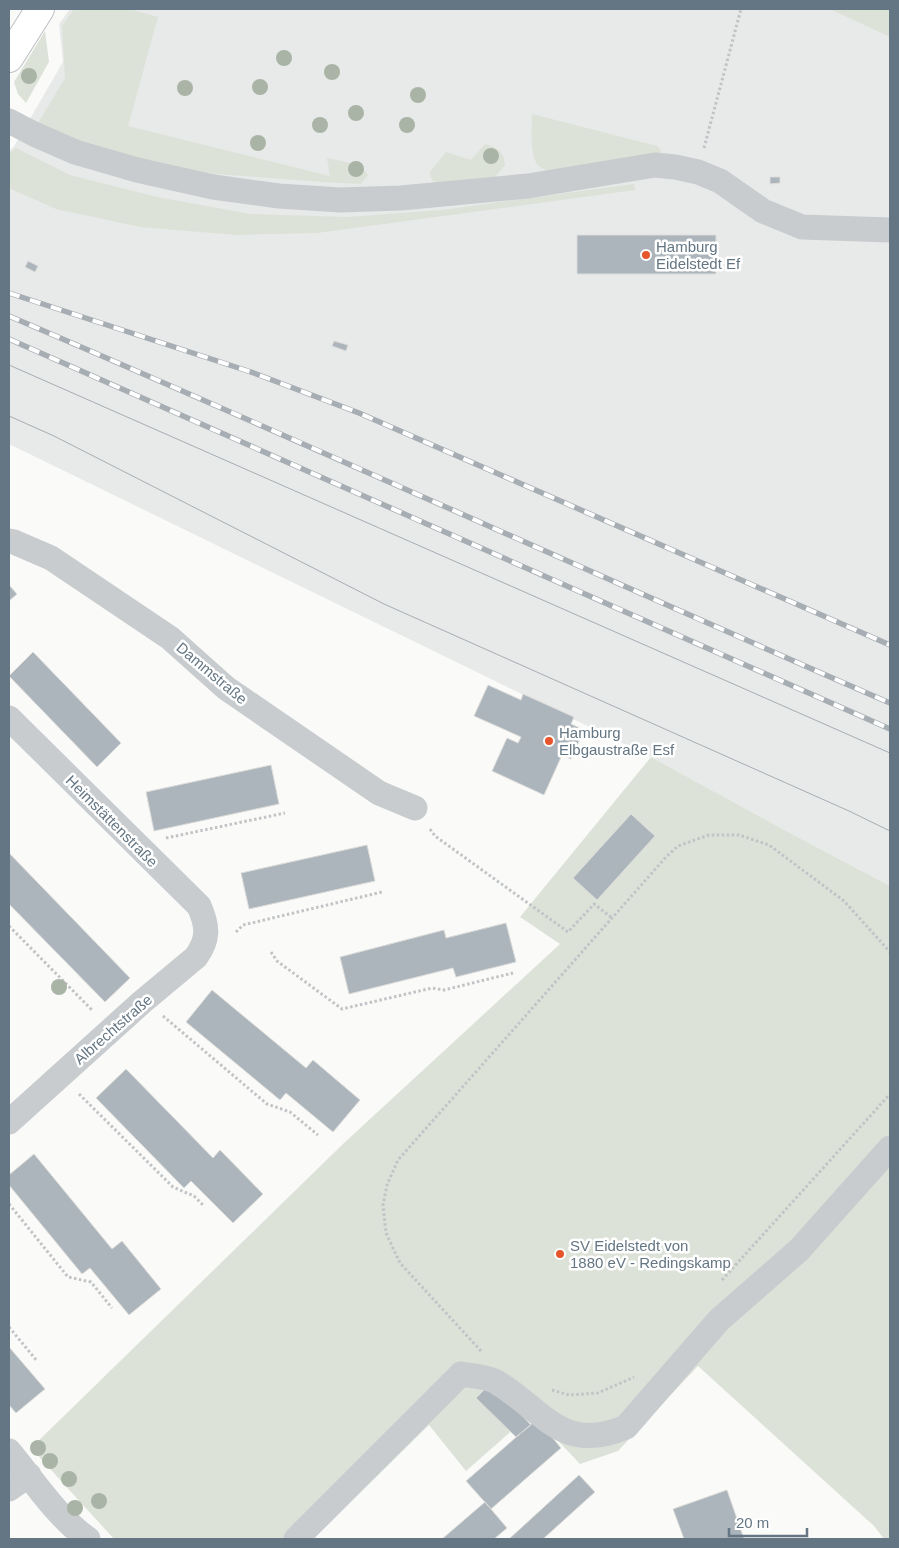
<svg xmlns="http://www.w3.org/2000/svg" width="899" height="1548" font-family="Helvetica,sans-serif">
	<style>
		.built { fill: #e8e9e9 }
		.green { fill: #dce2d8 }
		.building { fill: #acb5bb; stroke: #dcdcda }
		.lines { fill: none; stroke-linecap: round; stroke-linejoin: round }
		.major-casing { stroke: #bbbfc3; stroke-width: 30 }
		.path { stroke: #c1c4c6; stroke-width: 3; stroke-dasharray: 2.5 2.5; stroke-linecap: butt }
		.minor { stroke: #c8cccf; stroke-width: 25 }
		.major { stroke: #fff; stroke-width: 28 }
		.tram { stroke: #a6adb3; stroke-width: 1 }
		.rail-casing { stroke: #a6adb3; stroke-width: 5.5 }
		.rail { stroke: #fff; stroke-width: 4; stroke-dasharray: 11; stroke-linecap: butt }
		.tree { fill: #a9b4a6 }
		.poi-dot { fill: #e6552b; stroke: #fff; stroke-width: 2 }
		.labels { text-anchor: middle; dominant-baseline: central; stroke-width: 5; stroke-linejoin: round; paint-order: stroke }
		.poi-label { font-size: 15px; fill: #647683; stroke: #fff; text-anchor: start }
		.street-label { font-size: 15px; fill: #647683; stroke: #fff }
	</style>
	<rect width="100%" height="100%" fill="#fafaf8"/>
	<!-- built -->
	<path class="built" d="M70,9H890V886L792,834L651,757L9,444V150L13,148L63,62L59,24Z"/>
	<!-- green -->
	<path class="green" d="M74,9H129L158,17L128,126L330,176L327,158C339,161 362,163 368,175L361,184L322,182L192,172L78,143L38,123L65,78L62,26Z
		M830,9H890V37Z
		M45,31L49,62L26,103L18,94L14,82Z
		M532,114L657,146L661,150L660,153L552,171C547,170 542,169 538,165C529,156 532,126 532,114Z
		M485,144C497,148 504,151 505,165L495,177L438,183C432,181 430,178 430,172L446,152L471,160Z
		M16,148L70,175L157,197L250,214L347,217L442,210L634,184L635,190L317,233L236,235L140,227L56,209L9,188V153Z
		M651,757L792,834L890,886V1539H884L874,1526L698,1366L618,1451L580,1464L532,1413L466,1471L429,1425L313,1539H114L31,1448L344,1143L560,944L520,917Z"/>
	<!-- building -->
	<path class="building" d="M770,177H780V183L770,184Z
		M577,235H716V274H577Z
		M28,261L38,266L35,272L25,267Z
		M334,341L348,345L346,351L332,346Z
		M9,585L17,594L9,601Z
		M33,652L121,743L97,767L9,676Z
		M488,685L521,700L523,694L574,717L571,724L584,730L571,759L562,755L544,795L492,771L507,738L518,743L521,737L474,716Z
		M271,765L279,804L154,831L146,792Z
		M631,814L655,836L597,900L573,878Z
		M367,845L375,881L249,909L241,873Z
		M9,853L130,978L105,1002L9,904Z
		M506,923L516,962L456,977L453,968L349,994L340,957L444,930L446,938Z
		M212,990L306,1068L313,1060L360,1100L333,1132L286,1093L280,1100L186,1022Z
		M126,1069L213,1158L220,1150L263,1194L233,1223L191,1181L184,1188L96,1098Z
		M34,1154L112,1249L122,1241L161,1289L129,1315L90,1268L82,1274L9,1185V1175Z
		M9,1347L45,1389L16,1413L9,1405Z
		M491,1383L531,1425L516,1437L476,1398Z
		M537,1419L561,1448L491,1509L466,1481Z
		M579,1475L595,1492L543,1539H509Z
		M727,1490L744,1539H684L673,1509Z
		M485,1502L507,1528L494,1539H442Z"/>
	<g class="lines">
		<defs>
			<path id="major" d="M9,58L40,9"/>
		</defs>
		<!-- major casing -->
		<use href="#major" class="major-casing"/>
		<!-- path -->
		<path class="path" d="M704,148L741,9
			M430,829L435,836L568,932L594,904L612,918
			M166,838L285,813
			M9,926L93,1011
			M236,932L243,925L382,892
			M271,952L277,961L342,1009L432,988L444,990L513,973
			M163,1016L267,1104L290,1112L318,1135
			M79,1094L173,1187L194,1196L204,1206
			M9,1204L68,1277L91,1282L112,1308
			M722,1280L890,1094
			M9,1327L37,1361
			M481,1351L400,1263L386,1233L383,1205L387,1185L398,1160L666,857L678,846L709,835H739L769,845L844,901L890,952
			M552,1390L569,1395L598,1393L634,1377"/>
		<!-- minor -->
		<path class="minor" d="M9,121L34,134L75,152L137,170L213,187L279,196L340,200L401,198L528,186L655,165L675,167L698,172L720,181L763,211L802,227L890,230
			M9,541L14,542L51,558L170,638L226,688L379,793L415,808
			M9,718L199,906C208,926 209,939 196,957L142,1002L9,1122
			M9,1451C34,1481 56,1516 88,1539
			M9,1489L29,1475
			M296,1539L461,1374C471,1376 490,1377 498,1383C545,1412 563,1454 626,1427L719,1320L799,1250L890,1148"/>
		<!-- major -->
		<use href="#major" class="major"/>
		<!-- tram -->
		<path class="tram" d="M9,365L890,753
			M9,416L54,436L384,604L849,811L890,831"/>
		<defs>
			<path id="rail" d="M9,293L251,372L359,413L890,645
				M9,316C304,442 596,575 890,703
				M9,339L890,729"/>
		</defs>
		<!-- rail casing -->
		<use href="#rail" class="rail-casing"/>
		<!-- rail -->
		<use href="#rail" class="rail"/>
	</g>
	<!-- trees -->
	<g class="tree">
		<circle cx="284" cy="58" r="8"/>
		<circle cx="332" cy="72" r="8"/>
		<circle cx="29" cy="76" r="8"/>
		<circle cx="260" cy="87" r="8"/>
		<circle cx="185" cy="88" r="8"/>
		<circle cx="418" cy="95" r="8"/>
		<circle cx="356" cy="113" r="8"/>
		<circle cx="320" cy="125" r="8"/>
		<circle cx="407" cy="125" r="8"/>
		<circle cx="258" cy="143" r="8"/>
		<circle cx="491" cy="156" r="8"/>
		<circle cx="356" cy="169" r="8"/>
		<circle cx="59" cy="987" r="8"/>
		<circle cx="38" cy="1448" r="8"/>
		<circle cx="50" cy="1461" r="8"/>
		<circle cx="69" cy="1479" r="8"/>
		<circle cx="99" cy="1501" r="8"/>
		<circle cx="75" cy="1508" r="8"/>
	</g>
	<!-- markers -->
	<g class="poi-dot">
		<circle cx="646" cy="255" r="5"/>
		<circle cx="549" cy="741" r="5"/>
		<circle cx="560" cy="1254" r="5"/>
	</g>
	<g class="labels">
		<!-- poi labels -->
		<g class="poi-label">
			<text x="656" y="246">Hamburg<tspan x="656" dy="17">Eidelstedt Ef</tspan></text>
			<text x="559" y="732">Hamburg<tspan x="559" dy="17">Elbgaustraße Esf</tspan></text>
			<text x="570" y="1245">SV Eidelstedt von<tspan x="570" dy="17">1880 eV - Redingskamp</tspan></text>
		</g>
		<!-- street labels -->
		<g class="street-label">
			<text transform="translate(212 673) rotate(40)">Dammstraße</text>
			<text transform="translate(112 821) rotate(45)">Heimstättenstraße</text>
			<text transform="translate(113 1029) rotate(-41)">Albrechtstraße</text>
		</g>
	</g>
	<!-- border -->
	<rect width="899" height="1548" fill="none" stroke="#647683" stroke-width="20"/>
	<!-- scale -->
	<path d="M729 1528v8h78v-8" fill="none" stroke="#647683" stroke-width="2.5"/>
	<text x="736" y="1528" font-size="15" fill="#647683" stroke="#ffffff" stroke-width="4" paint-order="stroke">20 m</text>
</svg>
